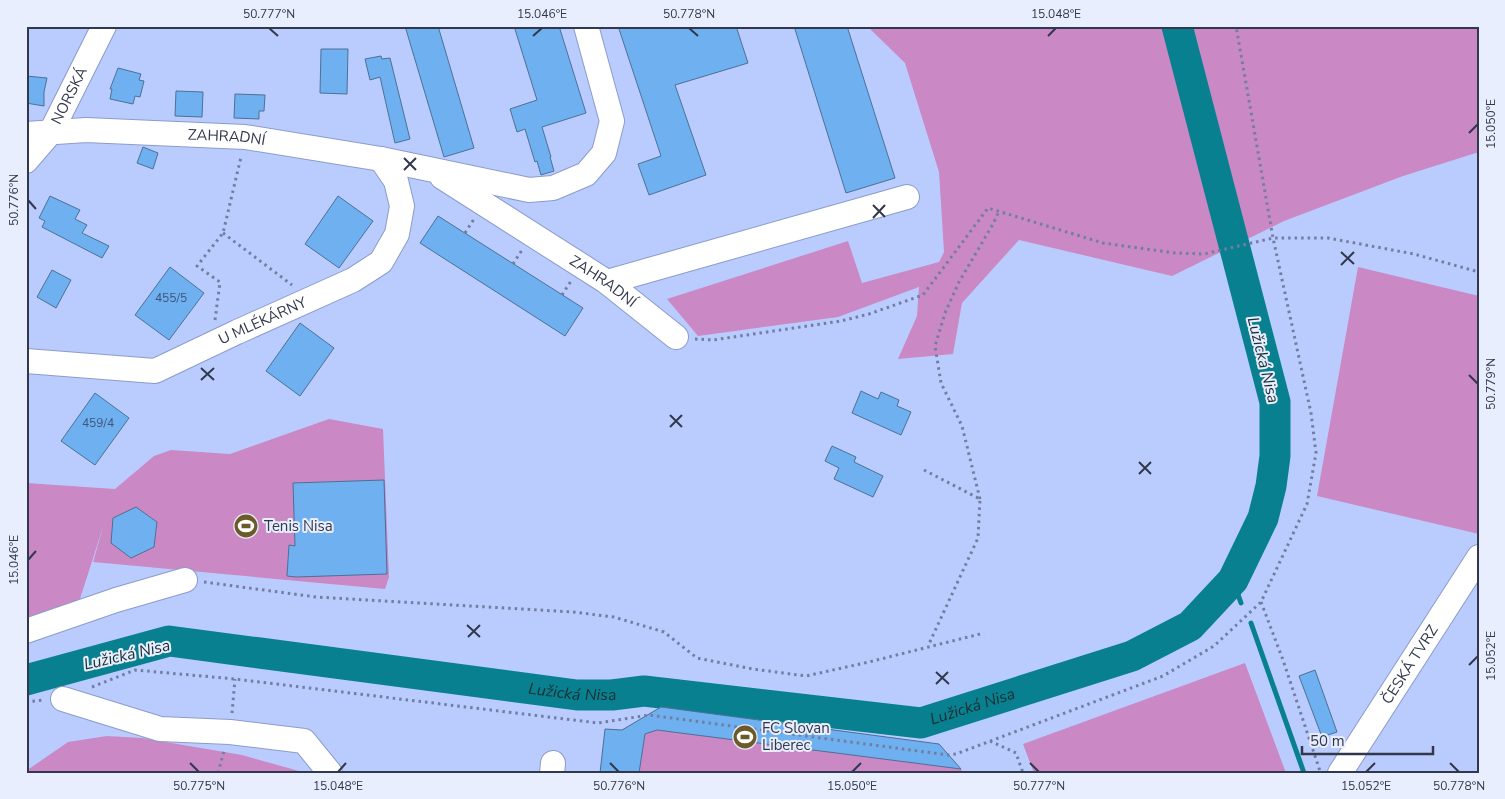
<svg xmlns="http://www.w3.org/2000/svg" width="1505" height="799" font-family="'Nunito Sans',sans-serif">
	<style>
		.green { fill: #ca88c4 }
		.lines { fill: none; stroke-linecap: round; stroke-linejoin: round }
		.stream { stroke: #09808f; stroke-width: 5 }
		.river { stroke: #09808f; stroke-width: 31 }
		.building { fill: #6fb0f1; stroke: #4c7096 }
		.minor-casing { stroke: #8b9ccb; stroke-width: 26 }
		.path { stroke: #727ea0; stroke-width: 3; stroke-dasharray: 2.5 4; stroke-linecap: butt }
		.minor { stroke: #fff; stroke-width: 24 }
		.ticks { fill: none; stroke: #31384c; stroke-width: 2 }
		.labels { text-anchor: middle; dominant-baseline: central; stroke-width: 4; stroke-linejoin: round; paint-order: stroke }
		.number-label { font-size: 12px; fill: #405675 }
		.street-label { font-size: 15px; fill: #31384c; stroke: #e8eefd }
		.poi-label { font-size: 15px; fill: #31384c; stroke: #e8eefd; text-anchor: start }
		.water-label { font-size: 16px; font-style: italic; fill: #172e32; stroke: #e8eefd }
		.neatline { fill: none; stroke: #31384c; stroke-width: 2 }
		.ticks-label { font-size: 12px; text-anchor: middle; fill: #31384c }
	</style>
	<rect width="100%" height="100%" fill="#baccfe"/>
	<!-- green -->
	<path class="green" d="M867,26H1479V152L1403,176L1284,221L1172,276L1019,240L962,303L953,354L898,359L917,316L919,287L838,317L698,336L667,299L848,241L862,283L939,262L944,252L939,172L905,63Z
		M1358,267L1479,296V534L1317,496Z
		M329,419L383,429L389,577L385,589L93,562L104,524L77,608L26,626V483L115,489L154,456L171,450L230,454Z
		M1245,663L1286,773H1034L1023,744Z
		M661,707L939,744L964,773H600L605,729L622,730Z
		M107,736L142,738L242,755L306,773H26V771L68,742Z"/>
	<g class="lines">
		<!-- stream -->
		<path class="stream" d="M1233,580L1241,603
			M1251,623L1304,773"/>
		<!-- river -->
		<path class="river" id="s1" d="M26,680L169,641L577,695H612L644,691L921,723L1132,656L1190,626L1233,580L1263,518L1271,486L1275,456V402L1177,26"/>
	</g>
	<!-- building -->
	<path class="building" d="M405,26H438L474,148L444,157Z
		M514,26H559L586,113L542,127L551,157H550L554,171L541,175L537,161L535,162L525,129L517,132L510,109L537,100Z
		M618,26H736L748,63L675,85L706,175L649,195L638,164L661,156Z
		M794,26H847L895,178L846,193Z
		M321,49H348L347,94L320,93Z
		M381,56L382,59L390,58L410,139L395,143L380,77L370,80L365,59Z
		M118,68L141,74L139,80L144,81L140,97L135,96L133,104L110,99L112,89H110Z
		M26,76L47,78L44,92V106L26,103Z
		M176,91L203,92L202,117L175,116Z
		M235,94L265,95L264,111H259V119L234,118Z
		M143,147L158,153L153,169L137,163Z
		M50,196L80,210L75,219L87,225L82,233L109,246L102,258L42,227L45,221L39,218Z
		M338,196L373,221L339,268L305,244Z
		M438,216L583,308L565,336L420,243Z
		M170,267L204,293L169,340L135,315Z
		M52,270L71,280L56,308L37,297Z
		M300,323L334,348L300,396L266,371Z
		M861,391L878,399L881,392L899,400L897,406L911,412L901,435L852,413Z
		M95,393L129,418L95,465L61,441Z
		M832,446L856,457L854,462L883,476L873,497L834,479L839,468L825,461Z
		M384,480L387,574L296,577L287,576L289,545L295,546L293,483Z
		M136,507L157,522L154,547L131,558L111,543L113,518Z
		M1315,670L1337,732L1322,737L1299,676Z
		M661,707L939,744L961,769L657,730L645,734L639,773H600L605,729L622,730Z"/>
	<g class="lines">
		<defs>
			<g id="minor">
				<path id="s2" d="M26,134L86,130L245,137L381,159L529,190L553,188L586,174L604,153L612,121L586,26"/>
				<path id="s3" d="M26,161L51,132L104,26"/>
				<path id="s4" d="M442,177L607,282L676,337"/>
				<path d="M607,282L907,197"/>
				<path id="s5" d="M26,361L155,371L237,332L353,280L381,262L397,234L402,206L396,181L381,159"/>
				<path d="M26,631L116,600L185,580"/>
				<path d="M63,699L160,729L230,732L304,741L330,773"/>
				<path d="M552,773L553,763"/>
				<path id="s6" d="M1340,773L1479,557"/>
			</g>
		</defs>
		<!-- minor casing -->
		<use href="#minor" class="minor-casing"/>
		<!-- path -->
		<path class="path" d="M223,233L292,285
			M465,233L474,219
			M513,264L522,250
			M562,295L571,281
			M215,320L220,282L197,266L223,233L241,157
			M695,339L713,340L841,321L869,314L923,295L988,208L1103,243L1175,253L1204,254L1273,238H1328L1414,254L1479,272
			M924,470L980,499L978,538L928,646
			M980,499L962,426L941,383L935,346L945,313L959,282L993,224L999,211
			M204,582L316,597L573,612L614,617L664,632L697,658L753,669L806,676L869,662L984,633
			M1261,602L1283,660L1320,771
			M92,687L135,670L235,679L598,723L649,715L948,755L956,754L1163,676L1214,646L1261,602L1307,504L1316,453L1311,413L1273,238L1236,26
			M26,702L43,700
			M232,713L235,679
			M990,741L1016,753L1023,773
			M218,773L224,751"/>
		<!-- minor -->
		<use href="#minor" class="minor"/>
	</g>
	<!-- ticks -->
	<path class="ticks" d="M269,28L278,36M689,28L698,36M533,36L542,28M1048,36L1056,28M1469,133L1478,124M404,158L416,170M404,170L416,158M28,200L36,209M873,205L885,217M873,218L885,205M1341,252L1354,264M1341,265L1354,252M201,368L214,380M1469,375L1478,384M201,380L214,368M670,415L682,427M670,427L682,415M1139,462L1151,474M1139,474L1151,462M28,560L36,551M467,625L480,637M468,637L480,625M1469,665L1478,656M936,672L949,684M936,684L948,672M190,763L199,772M610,763L619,772M1030,763L1039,772M1450,763L1459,772M338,772L346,763M852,772L861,763M1366,772L1375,763"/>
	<!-- icons -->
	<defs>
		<symbol id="stadium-disc" viewBox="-11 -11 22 22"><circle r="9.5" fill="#6c5a28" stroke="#e8eefd"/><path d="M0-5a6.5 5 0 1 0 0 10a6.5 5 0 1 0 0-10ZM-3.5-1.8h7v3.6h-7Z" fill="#fff"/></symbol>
	</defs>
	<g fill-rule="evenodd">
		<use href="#stadium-disc" x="232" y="512" width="28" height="28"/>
		<use href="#stadium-disc" x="731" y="723" width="28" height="28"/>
	</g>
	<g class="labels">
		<!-- number labels -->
		<g class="number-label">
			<text x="171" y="298">455/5</text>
			<text x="98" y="423">459/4</text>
		</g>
		<!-- street labels -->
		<g class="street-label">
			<text stroke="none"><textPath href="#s3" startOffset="79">NORSKÁ</textPath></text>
			<text stroke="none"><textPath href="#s2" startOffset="201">ZAHRADNÍ</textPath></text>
			<text stroke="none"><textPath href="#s4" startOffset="192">ZAHRADNÍ</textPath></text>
			<text stroke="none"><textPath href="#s5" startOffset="248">U MLÉKÁRNY</textPath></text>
			<text stroke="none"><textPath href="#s6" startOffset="129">ČESKÁ TVRZ</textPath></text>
		</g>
		<!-- poi labels -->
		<g class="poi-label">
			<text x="264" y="526">Tenis Nisa</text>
			<text x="762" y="728">FC Slovan<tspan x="762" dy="17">Liberec</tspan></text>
		</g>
		<!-- water labels -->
		<g class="water-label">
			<text transform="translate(1263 360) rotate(76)">Lužická Nisa</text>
			<text transform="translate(127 655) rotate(-13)">Lužická Nisa</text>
			<text stroke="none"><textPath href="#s1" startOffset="555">Lužická Nisa</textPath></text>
			<text stroke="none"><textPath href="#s1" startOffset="960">Lužická Nisa</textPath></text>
		</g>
	</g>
	<!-- border -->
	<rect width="1505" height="799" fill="none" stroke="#e8eefd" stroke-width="55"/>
	<!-- scale -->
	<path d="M1302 746v8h131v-8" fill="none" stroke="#31384c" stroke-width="2.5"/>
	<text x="1310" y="746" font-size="15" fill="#31384c" stroke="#e8eefd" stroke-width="4" paint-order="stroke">50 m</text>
	<rect x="28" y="28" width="1450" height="744" class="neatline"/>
	<g class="ticks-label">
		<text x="269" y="18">50.777°N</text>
		<text x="542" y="18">15.046°E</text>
		<text x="689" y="18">50.778°N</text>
		<text x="1056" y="18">15.048°E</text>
		<text transform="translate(1491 124) rotate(-90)" y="4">15.050°E</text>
		<text transform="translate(14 200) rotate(-90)" y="4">50.776°N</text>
		<text transform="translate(1491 384) rotate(-90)" y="4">50.779°N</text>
		<text transform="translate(14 560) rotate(-90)" y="4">15.046°E</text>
		<text transform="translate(1491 656) rotate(-90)" y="4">15.052°E</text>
		<text x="199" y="790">50.775°N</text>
		<text x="338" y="790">15.048°E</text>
		<text x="619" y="790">50.776°N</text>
		<text x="852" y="790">15.050°E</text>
		<text x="1039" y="790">50.777°N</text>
		<text x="1366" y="790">15.052°E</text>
		<text x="1459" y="790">50.778°N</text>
	</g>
</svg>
